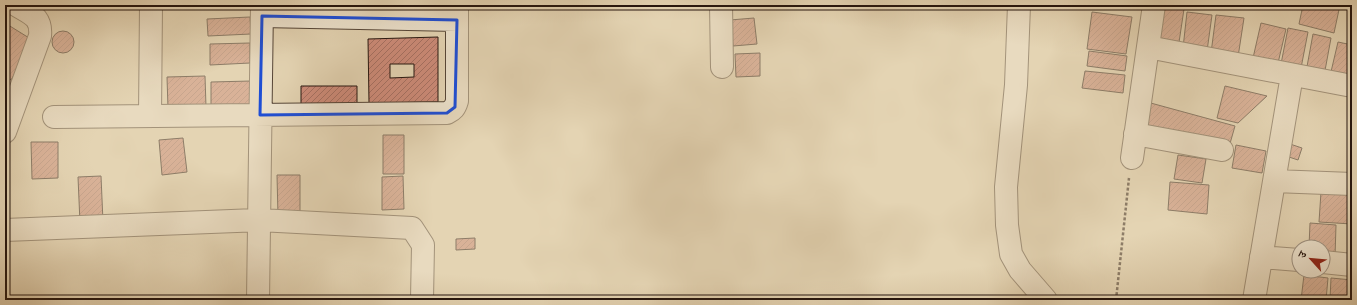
<svg xmlns="http://www.w3.org/2000/svg" width="1357" height="305" font-family="'EB Garamond','Noto Serif Devanagari',serif">
	<style>
		.building { fill: url(#building-hatch); stroke: #25150e; fill-rule: evenodd }
		.lines { fill: none; stroke-linecap: round; stroke-linejoin: round }
		.street-casing { stroke: #554537; stroke-width: 24 }
		.path { stroke: #25150e; stroke-width: 2.5; stroke-dasharray: 3 2; stroke-linecap: butt }
		.street { stroke: #ede3ce; stroke-width: 22 }
		.marked { fill: none; stroke: #1d4ed8; stroke-width: 3; stroke-linejoin: round }
	</style>
	<defs>
		<pattern id="building-hatch" width="6" height="6" patternUnits="userSpaceOnUse"><rect width="6" height="6" fill="#cd8b79"/><path d="M-1 1l2-2M0 6l6-6M5 7l2-2" fill="none" stroke="#a67062"/></pattern>
	</defs>
	<rect width="100%" height="100%" fill="#e4d4b3"/>
	<filter id="stains"><feTurbulence type="fractalNoise" baseFrequency=".005" numOctaves="4"/><feColorMatrix values="0 0 0 0 .2 0 0 0 0 .09 0 0 0 0 .02 0 0 0 .5 -.17"/></filter>
	<radialGradient id="worn" r=".72"><stop offset=".6" stop-color="#630" stop-opacity="0"/><stop offset="1" stop-color="#630" stop-opacity=".3"/></radialGradient>
	<!-- building -->
	<path class="building" d="M298,5H320V6L298,7Z
		M339,5H358V6L339,7Z
		M365,5H386V8H365Z
		M424,5H449L450,7H424Z
		M1064,5H1092L1091,9Z
		M1303,5H1340L1334,33L1299,24Z
		M1160,6L1184,9L1178,49L1154,45Z
		M1092,12L1132,17L1126,54L1087,49Z
		M1187,12L1212,15L1207,51L1183,48Z
		M1216,15L1244,18L1238,57L1211,53Z
		M250,17L251,34L208,36L207,19Z
		M754,18L757,44L733,46L730,20Z
		M5,23L34,41L11,80L5,76Z
		M1261,23L1286,29L1278,63L1253,58Z
		M1288,28L1308,32L1301,68L1281,64Z
		M52 42a11 11 0 1 1 22 0a11 11 0 1 1-22 0Z
		M1313,34L1331,38L1324,76L1306,72Z
		M438,37V102L369,103L368,39ZM390,64H414V77L390,78Z
		M1338,42L1352,45V81L1330,76Z
		M250,43V63L210,65V44Z
		M1089,51L1127,56L1125,71L1087,66Z
		M760,53V76L736,77L735,54Z
		M1085,71L1125,75L1123,93L1082,88Z
		M205,76L206,107L168,108L167,77Z
		M251,81V109L211,110V82Z
		M301,86H357V109H301Z
		M1225,86L1267,96L1238,123L1217,118Z
		M5,87L15,93L5,109Z
		M1147,102L1235,126L1229,147L1142,124Z
		M383,135H404V174H383Z
		M183,138L187,172L162,175L159,140Z
		M31,142H58V178L32,179Z
		M1290,144L1302,148L1298,160L1286,156Z
		M1236,145L1266,151L1262,173L1232,168Z
		M1178,155L1206,159L1202,183L1174,179Z
		M277,175H300V216H278Z
		M101,176L103,222L80,223L78,177Z
		M403,176L404,209L382,210V177Z
		M1170,182L1209,185L1207,214L1168,210Z
		M1321,192L1352,194V224L1319,222Z
		M1310,223L1336,225L1335,257H1323V247H1309Z
		M475,238V249L456,250V239Z
		M1304,275L1328,278L1326,300H1301Z
		M1331,278L1352,280V300H1330Z"/>
	<g class="lines">
		<defs>
			<path id="street" d="M721,5L722,67
				M1019,5L1016,85L1006,187L1007,225L1011,254L1020,270L1046,300
				M262,16L457,20
				M1148,47L1352,86
				M150,116L151,5
				M54,117L447,113C453,110 455,108 457,101V5
				M5,132L40,36C42,16 30,14 16,5
				M1135,134L1222,150
				M1132,158L1154,5
				M1274,181L1352,184
				M5,230L259,220L412,228L423,245L422,300
				M1261,257L1299,260
				M1323,262L1352,265
				M258,300L262,5
				M1254,300L1292,75"/>
		</defs>
		<!-- street casing -->
		<use href="#street" class="street-casing"/>
		<!-- path -->
		<path class="path" d="M1116,300L1129,178"/>
		<!-- street -->
		<use href="#street" class="street"/>
	</g>
	<!-- marked area -->
	<path d="M0 0H1357V305H0ZM262,16L457,20L455,107L447,113L260,115Z" fill="#e4d4b3" fill-opacity=".55" fill-rule="evenodd"/>
	<path class="marked" d="M262,16L457,20L455,107L447,113L260,115Z"/>
	<!-- margin -->
	<rect width="1357" height="305" fill="none" stroke="#e4d4b3" stroke-width="20"/>
	<rect x="6" y="6" width="1345" height="293" fill="none" stroke="#25150e" stroke-width="2"/>
	<rect x="10" y="10" width="1337" height="285" fill="none" stroke="#25150e"/>
	<!-- north arrow -->
	<g transform="translate(1311 259) rotate(297)"><circle r="19" fill="#ede3ce" stroke="#9d9181"/>
	<path d="M0-3L7 15L0 10L-7 15Z" fill="#8f2418"/>
	<text y="-6" font-size="11" font-weight="bold" text-anchor="middle" fill="#25150e">उ</text>
	</g>
	<rect width="100%" height="100%" filter="url(#stains)"/>
	<rect width="100%" height="100%" fill="url(#worn)"/>
</svg>
